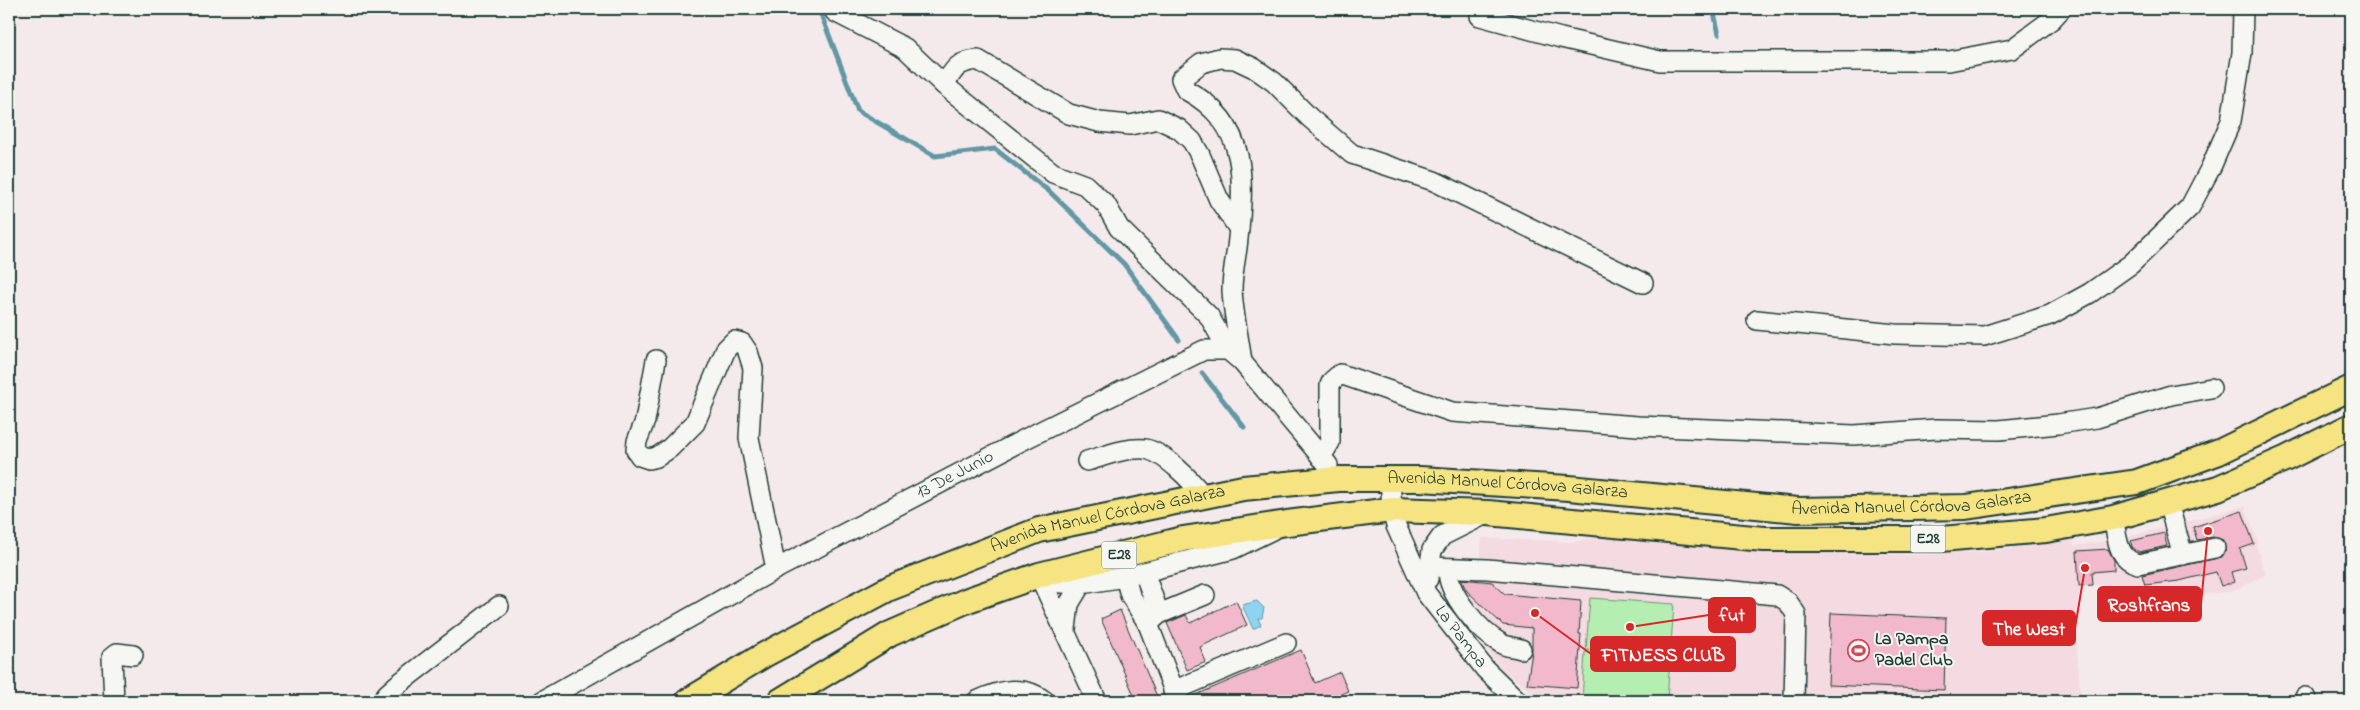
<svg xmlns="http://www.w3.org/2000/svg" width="2360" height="710" font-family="'Indie Flower',sans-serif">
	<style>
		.built { fill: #f4dbe2 }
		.green { fill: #b5eeb1; stroke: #6a9672 }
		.water { fill: #8fd3f1; stroke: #6297a5 }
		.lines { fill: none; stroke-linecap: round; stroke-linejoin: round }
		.stream { stroke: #6297a5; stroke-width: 5 }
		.building { fill: #f2b9cd; stroke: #1f3d34 }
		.minor-casing { stroke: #1f3d34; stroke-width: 22 }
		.major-casing { stroke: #1f3d34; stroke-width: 28 }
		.minor { stroke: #f6f6f2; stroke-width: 19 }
		.major { stroke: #f6e381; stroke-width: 24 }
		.labels { text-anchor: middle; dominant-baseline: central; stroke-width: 4; stroke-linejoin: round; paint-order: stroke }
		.shield { fill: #f6f6f2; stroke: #60746d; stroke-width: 1 }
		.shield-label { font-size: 16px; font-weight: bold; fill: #1f3d34 }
		.street-label { font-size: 18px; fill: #1f3d34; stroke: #f6f6f2 }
		.poi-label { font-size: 18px; font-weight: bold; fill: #1f3d34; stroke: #f6f6f2; text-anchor: start }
		.leader { fill: none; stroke: #d62828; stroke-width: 2 }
		.callout-dot { fill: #d62828; stroke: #f6f6f2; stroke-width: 2 }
		.callout { fill: #d62828; stroke: #d62828; stroke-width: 2 }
		.callout-label { font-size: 19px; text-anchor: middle; font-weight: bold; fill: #fff }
	</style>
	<rect width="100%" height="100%" fill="#f5eaeb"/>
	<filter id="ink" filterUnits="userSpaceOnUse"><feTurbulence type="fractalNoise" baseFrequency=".02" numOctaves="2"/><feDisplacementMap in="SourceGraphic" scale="10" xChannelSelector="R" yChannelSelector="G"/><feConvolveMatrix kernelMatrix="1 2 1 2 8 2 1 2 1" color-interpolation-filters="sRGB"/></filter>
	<g filter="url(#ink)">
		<!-- built -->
		<path class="built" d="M2245,506L2259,544L2256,546L2266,574L2242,587L2228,592L2198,595L2131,590L2111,584L2080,586L2077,649L2081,701H1539L1529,690L1504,671L1490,655L1478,639L1477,632L1440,568L1480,562L1482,538L1572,542L1608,535L1817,551L1907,555L1995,551L2072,539L2075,546L2131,536Z"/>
		<!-- green -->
		<path class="green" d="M1590,598L1674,604L1670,657L1586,650Z
			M1585,652L1670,658L1667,701H1582Z"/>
		<!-- water -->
		<path class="water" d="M1257,601L1264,608L1262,618H1258L1261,625L1253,629L1242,605Z"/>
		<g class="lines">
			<!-- stream -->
			<path class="stream" d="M819,9L858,111L935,156L995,149L1050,192L1124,264L1179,340
				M1713,9L1719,34
				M1202,373L1244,427"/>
		</g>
		<!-- building -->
		<path class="building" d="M2242,511L2254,544L2240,549L2246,568L2231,572L2234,582L2221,586L2216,572L2179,581L2145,585L2142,575L2222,557L2226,551L2223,540L2213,537L2197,540L2193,527Z
			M2164,533L2167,546L2139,552L2132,547L2131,541Z
			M2108,549L2114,560V570L2092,572L2093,585L2079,586L2077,551Z
			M1461,579L1492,582L1505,594L1581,601L1579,634H1581L1577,688L1527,684L1532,652V628L1503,625L1466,590Z
			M1236,601L1247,625L1200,647L1206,662L1187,670L1167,623L1186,615L1190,623Z
			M1120,610L1131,636L1159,701H1136L1133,693L1101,619Z
			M1831,613L1946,618L1944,690L1828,685Z
			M1301,650L1315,683L1340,672L1348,691L1324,701H1189V698Z"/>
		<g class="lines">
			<defs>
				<g id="minor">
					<path d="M833,9L835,12L905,48L944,85L1053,173L1085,185L1106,205L1119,228L1209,316L1228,350"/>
					<path d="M1480,16L1561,38L1660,61H1949L2012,49L2051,20L2061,9"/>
					<path d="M944,85C955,68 957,62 978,60L1069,114L1099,122L1130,125L1158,119L1179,129L1192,141L1200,155L1219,200L1239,229"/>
					<path d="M1757,320L1895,334L1984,336L2050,315L2090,293L2131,264L2190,207L2211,167L2231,121L2242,53L2243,9"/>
					<path d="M656,360L645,421L637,441L636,450L640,456L649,459L657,457L670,448L695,423L726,349L734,341L742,343L748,352L753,368L749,438L776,569"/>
					<path d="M1242,362C1239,338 1233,313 1232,290C1232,276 1235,261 1237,248C1244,183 1251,125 1186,90L1181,79L1201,63L1220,58L1235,59L1254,68L1274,82L1310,118L1352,154L1434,181L1643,283"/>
					<path d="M1321,457L1330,442V385L1332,381L1340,374L1452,412L1638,426L1854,435L1936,429L1999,430L2058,424L2097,418L2171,395L2211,388"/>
					<path d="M1087,461C1105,456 1126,447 1145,449C1164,452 1192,481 1203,496"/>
					<path id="s1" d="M1390,478L1392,510L1396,526L1426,593L1485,669L1518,701"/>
					<path d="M2168,503L2183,555"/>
					<path d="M2113,518C2118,538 2116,558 2138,564L2215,548"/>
					<path d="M1430,567L1487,569L1777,595L1788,602L1796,614L1794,701"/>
					<path d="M1448,569C1447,594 1480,632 1502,644C1507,647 1515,647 1521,649"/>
					<path d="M1144,572L1159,614"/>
					<path d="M1039,575L1097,701"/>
					<path d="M1125,577L1130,595L1148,624L1178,701"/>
					<path d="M1428,579L1432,550L1442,536L1488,513"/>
					<path d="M1043,582L1081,584"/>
					<path d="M1148,624L1159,614L1205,595"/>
					<path d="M1066,629L1069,604L1081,584L1125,577L1233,549L1272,530"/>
					<path d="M1173,691L1286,643"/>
					<path d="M2305,697L2307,701"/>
					<path d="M114,701L112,657L117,653L133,655"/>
					<path d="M382,701L387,694L397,685L499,606"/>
					<path id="s2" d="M542,701L776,569L1027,438L1204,350H1228L1242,362L1328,465"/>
					<path d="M977,701C1000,690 1024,684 1045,701"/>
				</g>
				<g id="major">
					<path id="s3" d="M688,701L764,655L890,588L1039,530L1243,488L1339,479H1420L1569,488L1798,510L1966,507L2137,482L2219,452L2351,388"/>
					<path d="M780,701L890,634L968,600L1039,575L1183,539L1287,523L1392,510L1488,513L1764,539H1941L2046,530L2113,518L2218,488L2287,458L2351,426"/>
				</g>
			</defs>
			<!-- minor casing -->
			<use href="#minor" class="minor-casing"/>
			<!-- major casing -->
			<use href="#major" class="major-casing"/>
			<!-- minor -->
			<use href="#minor" class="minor"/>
			<!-- major -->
			<use href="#major" class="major"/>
		</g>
	</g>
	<!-- icons -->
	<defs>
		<symbol id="stadium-ring" viewBox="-11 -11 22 22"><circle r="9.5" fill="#f6f6f2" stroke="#d1495b" stroke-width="1.5"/><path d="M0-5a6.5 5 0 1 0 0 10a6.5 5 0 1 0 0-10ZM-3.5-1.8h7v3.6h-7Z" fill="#d1495b"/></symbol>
	</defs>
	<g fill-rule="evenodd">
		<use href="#stadium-ring" x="1846" y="638" width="25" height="25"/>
	</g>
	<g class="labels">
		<!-- shield labels -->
		<g class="shield">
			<rect x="1910.5" y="525.5" width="35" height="27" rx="4"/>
			<rect x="1101.5" y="541.5" width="35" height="27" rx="4"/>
		</g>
		<g class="shield-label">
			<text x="1928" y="539">E28</text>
			<text x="1119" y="555">E28</text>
		</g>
		<!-- street labels -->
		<g class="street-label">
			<text stroke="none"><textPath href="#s2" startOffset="471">13 De Junio</textPath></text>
			<text stroke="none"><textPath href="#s3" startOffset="865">Avenida Manuel Córdova Galarza</textPath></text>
			<text stroke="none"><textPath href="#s3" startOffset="1270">Avenida Manuel Córdova Galarza</textPath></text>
			<text stroke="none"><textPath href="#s3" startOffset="461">Avenida Manuel Córdova Galarza</textPath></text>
			<text stroke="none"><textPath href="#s1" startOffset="178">La Pampa</textPath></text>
		</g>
		<!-- poi labels -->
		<g class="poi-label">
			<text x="1875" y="640">La Pampa<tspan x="1875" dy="21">Padel Club</tspan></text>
		</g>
	</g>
	<!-- callouts -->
	<path class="leader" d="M2208 531L2201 604M1630 627L1709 615M2085 568L2075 628M1535 613L1591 654"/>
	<g class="callout-dot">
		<circle cx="2208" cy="531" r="5"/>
		<circle cx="1630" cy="627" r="5"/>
		<circle cx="2085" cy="568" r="5"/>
		<circle cx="1535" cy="613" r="5"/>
	</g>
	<g class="callout">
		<rect x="2098" y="587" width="103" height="34" rx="5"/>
		<rect x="1709" y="598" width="46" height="34" rx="5"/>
		<rect x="1983" y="611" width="92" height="34" rx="5"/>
		<rect x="1591" y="637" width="144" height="34" rx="5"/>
	</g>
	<g class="callout-label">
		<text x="2149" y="611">Roshfrans</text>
		<text x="1732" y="621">fut</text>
		<text x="2029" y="635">The West</text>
		<text x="1663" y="661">FITNESS CLUB</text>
	</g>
	<!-- margin -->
	<rect width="2360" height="710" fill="none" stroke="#f6f6f2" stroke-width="30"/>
	<rect x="15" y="15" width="2330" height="680" fill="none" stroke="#1f3d34" stroke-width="2" filter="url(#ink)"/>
</svg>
